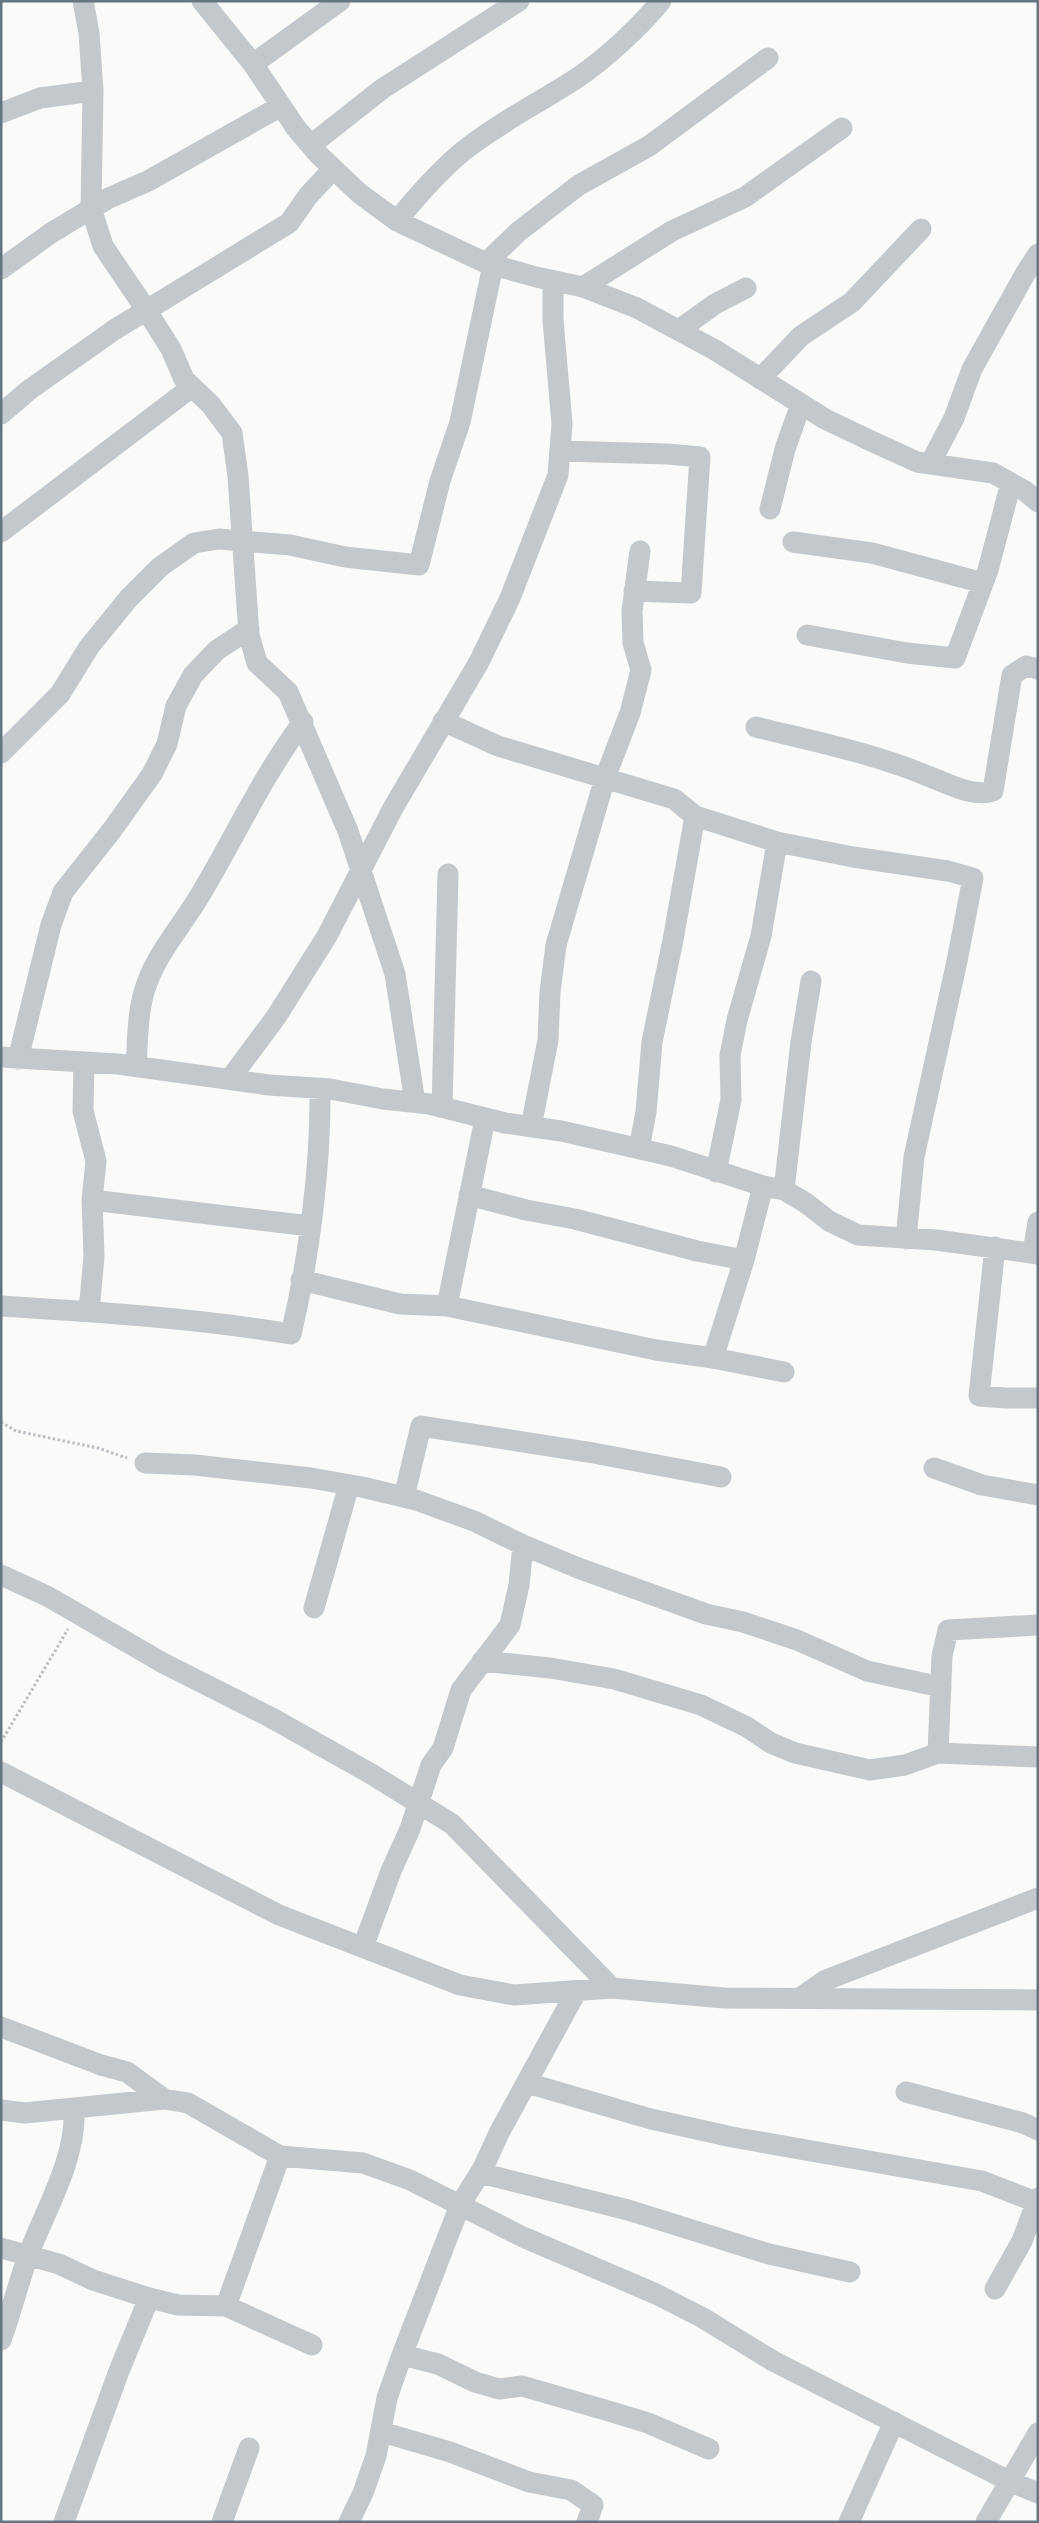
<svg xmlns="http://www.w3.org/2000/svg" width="1039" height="2523" font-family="'Roboto Condensed',sans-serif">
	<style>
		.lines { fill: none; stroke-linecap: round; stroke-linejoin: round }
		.path { stroke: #bbbfc2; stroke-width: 3; stroke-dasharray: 2.5 2.5; stroke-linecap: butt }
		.minor { stroke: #c3c8cc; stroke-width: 21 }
	</style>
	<rect width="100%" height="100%" fill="#fafaf8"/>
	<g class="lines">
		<!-- path -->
		<path class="path" d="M1,1422L16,1431L98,1448L127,1458
			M1,1742L68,1629"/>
		<!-- minor -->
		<path class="minor" d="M83,1L89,33L93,91L91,208L103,246L147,311L171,349L184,379L211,405L232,433L238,476L249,635L257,663L288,692L348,831L395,974L415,1102
			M202,1L253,64L296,128L319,155L359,193L397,221L486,263L536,277L583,287L637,308L715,350L825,419L869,440L917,462L993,473L1025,491L1038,502
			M253,64L340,1
			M1,113L40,98L93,91
			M311,145L382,89L519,1
			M397,221C417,196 437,173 462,152C498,123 539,103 577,78C604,60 641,26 661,1
			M486,263L518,232L579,185L649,146L768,58
			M1,269L51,233L109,198L148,181L281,106
			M583,287L672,231L745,197L842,128
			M679,330L715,304L746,288
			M760,379L801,336L852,302L921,229
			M1,414L29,390L114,330L289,223L308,196L333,169
			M560,451L668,454L700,457L691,593L634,591
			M930,464L954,418L972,369L1025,274L1038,254
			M770,509L785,449L801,404
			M1,532L192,387
			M793,542L872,553L983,583
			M807,635L907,653L955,658L988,570L1011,483
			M443,721L498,746L674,799L695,816L777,842L853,857L948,871L973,878L957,961L914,1157L906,1239
			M756,727C817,742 877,754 935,779C953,786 974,797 993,791L1012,675L1026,666L1038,669
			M1,753L60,694L89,647L128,599L160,567L194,543L219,539L290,545L345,557L419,565L440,481L460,422L493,265
			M1,1057L118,1064L269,1085L330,1089L383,1099L429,1104L505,1123L561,1131L671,1156L763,1186L784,1190L806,1203L829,1221L858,1235L936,1240L1038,1254
			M18,1059L51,925L63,892L112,830L152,774L167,744L176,706L193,675L217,650L249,629
			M84,1062L83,1111L96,1161L92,1200L94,1256L89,1312
			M136,1066C138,1039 137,1009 147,983C159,950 184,923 202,892C236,835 263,775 303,722
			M230,1079L276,1017L327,936L393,808L479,662L510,598L558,475L562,424L553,320V281
			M442,1107L448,874
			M531,1127L548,1040L550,992L556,945L605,778L630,713L641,670L633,643L632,611L640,551
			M639,1149L646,1112L652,1042L673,940L695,816
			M716,1172L731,1100L730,1055L737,1020L761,936L777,842
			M784,1190L801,1042L811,981
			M469,1195L526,1210L575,1219L697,1251L744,1260
			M92,1200L310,1226
			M995,1247L979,1396L1006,1398H1038
			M1033,1253L1038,1222
			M301,1280L400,1304L447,1306L656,1350L713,1358L784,1372
			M1,1306C98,1312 195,1318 291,1334C309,1259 321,1166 320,1088
			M447,1306L485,1119
			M713,1358L744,1260L763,1186
			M145,1463L195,1465L311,1478L362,1487L416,1500L474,1521L523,1545L578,1568L706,1614L743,1622L797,1640L867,1671L941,1687
			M934,1468L982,1485L1038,1495
			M404,1497L421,1426L588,1452L721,1477
			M1,1575L47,1596L163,1663L270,1717L373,1775L452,1824L612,1988
			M314,1608L349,1485
			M482,1661L550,1668L614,1679L701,1705L747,1727L771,1743L795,1753L870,1770L905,1765L938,1753L1038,1757
			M938,1753L942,1656L948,1630L1038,1625
			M1,1772L279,1915L460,1985L514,1995L612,1988L724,1998L1038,2000
			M363,1947L391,1871L410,1829L431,1765L443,1748L461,1690L510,1625L519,1585L523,1545
			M800,1998L826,1980L1038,1898
			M1,2027L101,2065L127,2072L164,2099
			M527,2083L651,2119L732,2137L982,2181L1036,2202
			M906,2092L1023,2123L1038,2130
			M1,2110L25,2113L164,2099L188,2103L280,2156L363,2163L410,2180L523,2237L656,2294L703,2318L773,2361L1011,2482L1038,2493
			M480,2173L628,2210L769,2254L850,2272
			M1,2248L59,2264L93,2280L149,2298L178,2305L226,2306L312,2345
			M995,2289L1022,2241L1038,2198
			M226,2306L280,2156
			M1,2340C11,2313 18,2284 28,2256C45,2210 77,2159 74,2108
			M402,2355L438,2364L475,2382L499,2389L522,2386L612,2412L648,2423L709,2449
			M382,2432L450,2452L529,2482L571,2490L593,2505L587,2522
			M64,2522L119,2371L149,2298
			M222,2522L249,2448
			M349,2522L363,2493L376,2456L387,2398L402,2355L460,2205L483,2168L499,2133L576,1992
			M849,2522L894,2422
			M986,2522L1038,2433"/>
	</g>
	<!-- border -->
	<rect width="1039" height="2523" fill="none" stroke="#657683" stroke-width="5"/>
</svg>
